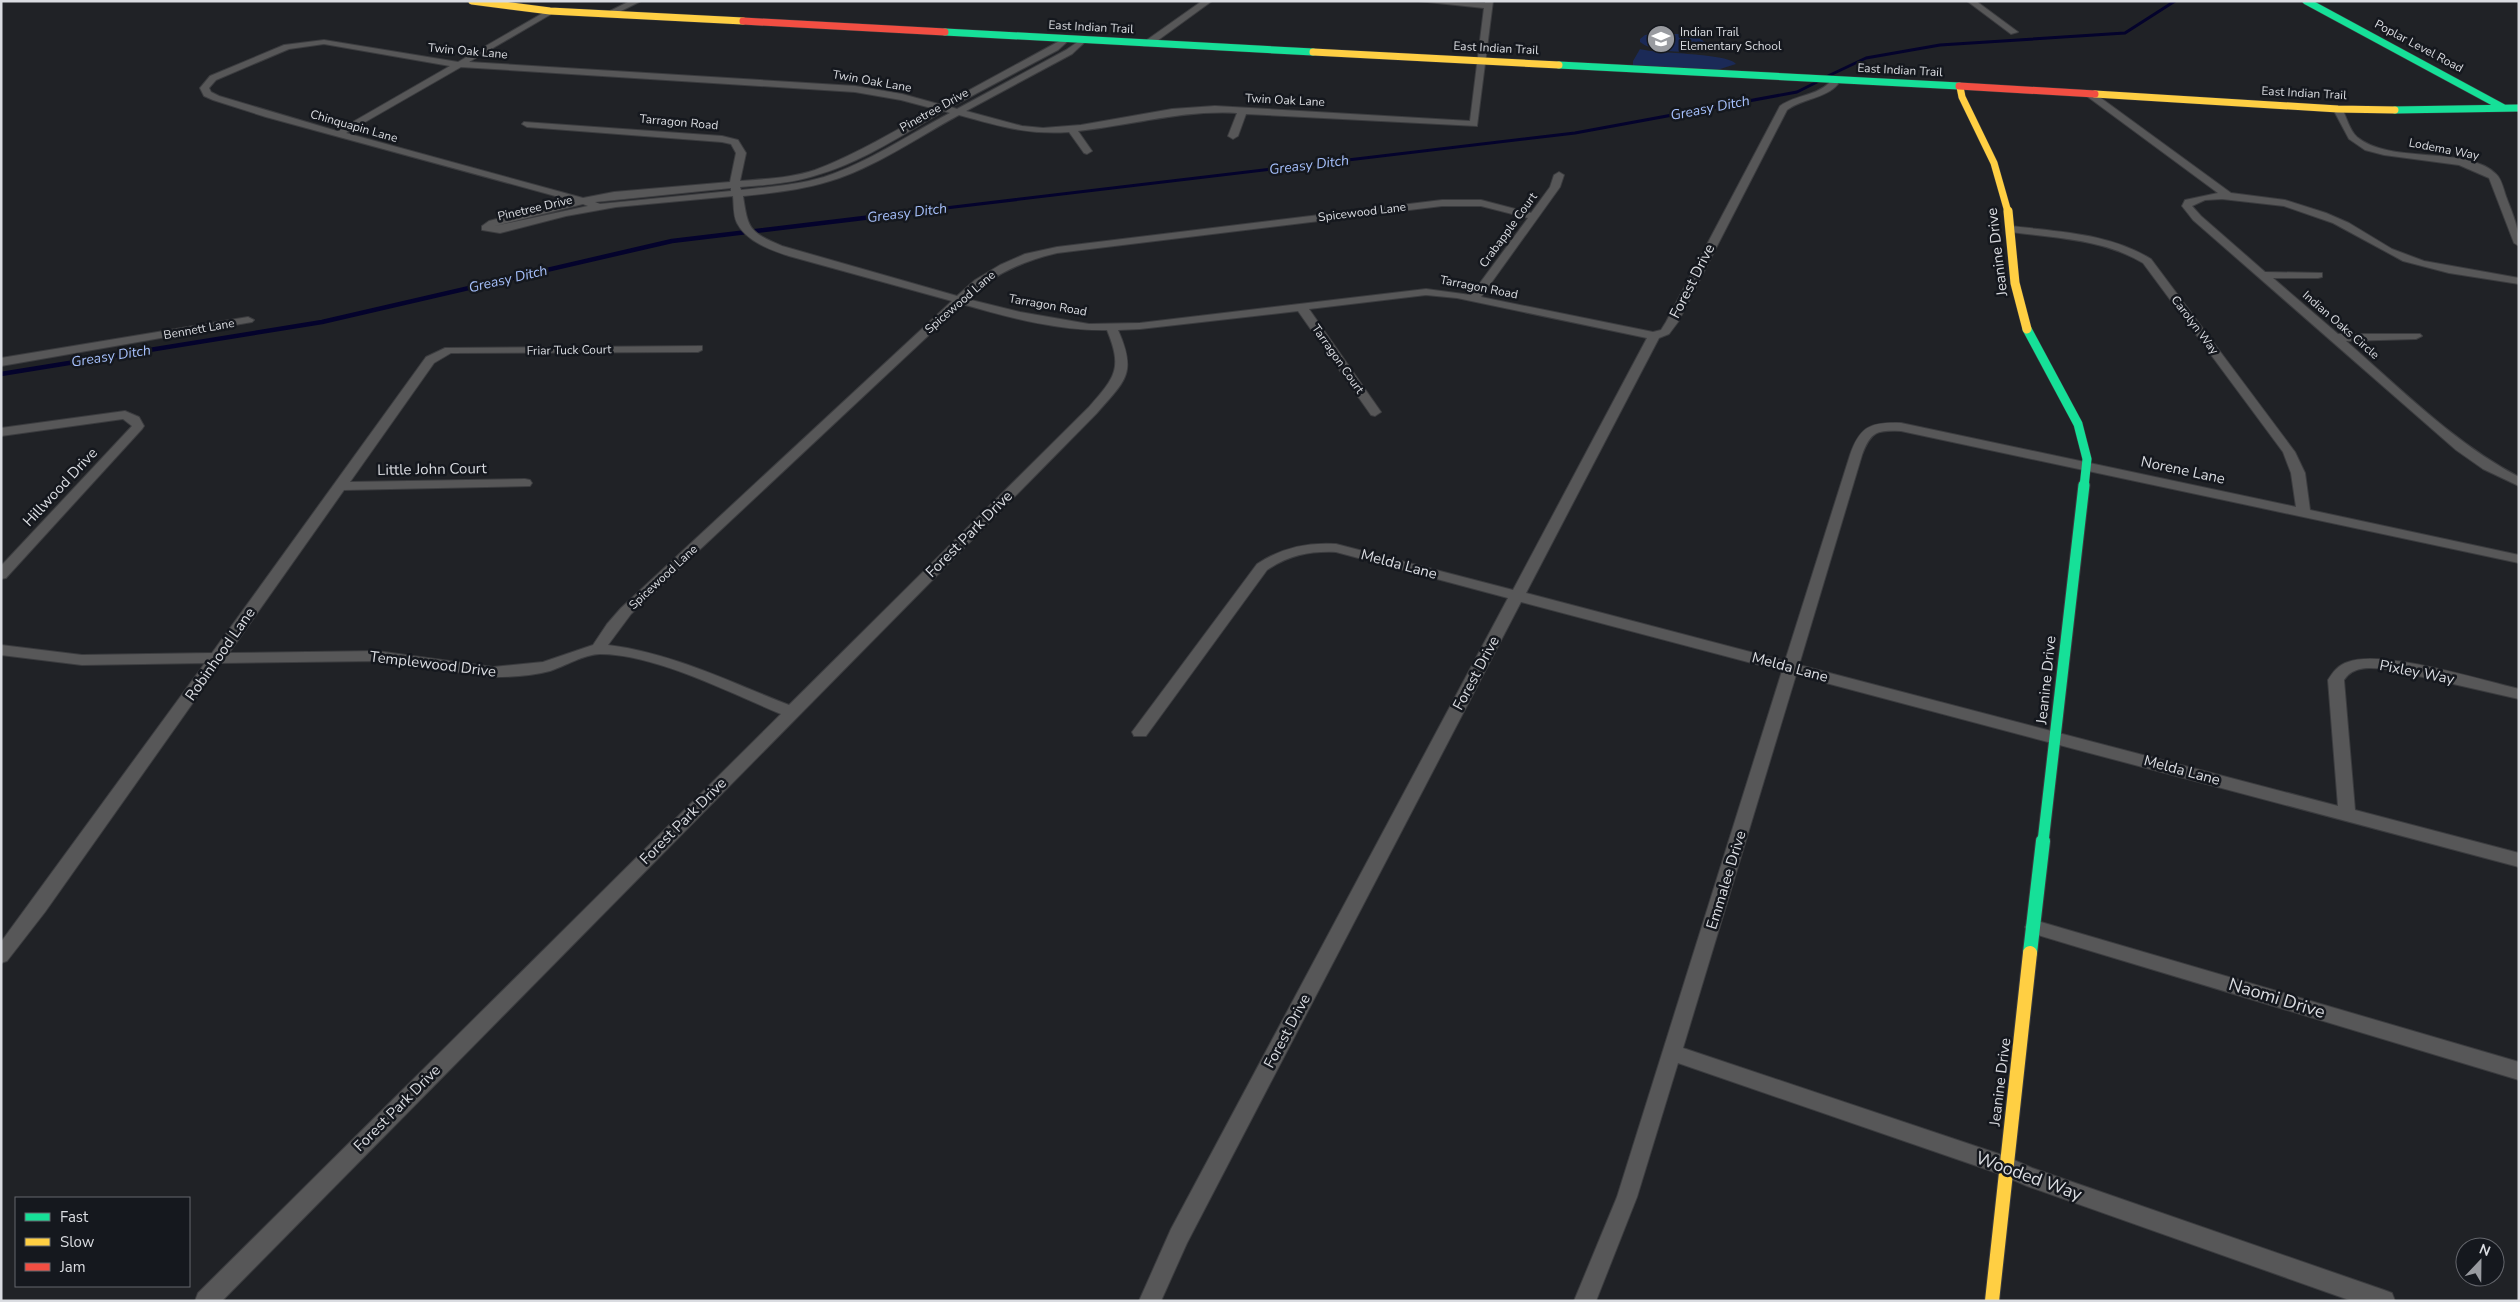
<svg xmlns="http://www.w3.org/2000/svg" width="2520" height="1302" font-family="'Nunito Sans',sans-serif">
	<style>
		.green { fill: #1b2a57 }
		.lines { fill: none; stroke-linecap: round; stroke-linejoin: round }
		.stream-far1 { stroke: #04032c; stroke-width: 3 }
		.stream { stroke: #04032c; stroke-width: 4.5 }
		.street-casing { stroke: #3b3c3f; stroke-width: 2 }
		.fast-far3-casing { stroke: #3b3c3f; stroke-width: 8 }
		.fast-far2-casing { stroke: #3b3c3f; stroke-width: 10 }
		.fast-far1-casing { stroke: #3b3c3f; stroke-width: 13 }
		.fast-casing { stroke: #3b3c3f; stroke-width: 16 }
		.slow-far2-casing { stroke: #3b3c3f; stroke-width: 8 }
		.slow-far1-casing { stroke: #3b3c3f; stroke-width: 10 }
		.slow-casing { stroke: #3b3c3f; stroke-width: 16 }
		.jam-casing { stroke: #3b3c3f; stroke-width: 8 }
		.street { fill: #575758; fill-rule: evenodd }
		.fast-far3 { stroke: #16e098; stroke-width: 7 }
		.fast-far2 { stroke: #16e098; stroke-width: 9 }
		.fast-far1 { stroke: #16e098; stroke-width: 11 }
		.fast { stroke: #16e098; stroke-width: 14 }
		.slow-far2 { stroke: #ffcf43; stroke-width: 7 }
		.slow-far1 { stroke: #ffcf43; stroke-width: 9 }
		.slow { stroke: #ffcf43; stroke-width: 14 }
		.jam { stroke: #f24e42; stroke-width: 7 }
		.labels { text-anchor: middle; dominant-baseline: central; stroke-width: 5; stroke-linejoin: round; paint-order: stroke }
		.far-street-label { font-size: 12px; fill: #dadce1; stroke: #15181e }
		.far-poi-label { font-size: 12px; fill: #dadce1; stroke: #15181e; text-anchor: start }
		.far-water-label { font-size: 14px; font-style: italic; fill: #a6c0fc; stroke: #15181e }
		.street-label { font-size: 15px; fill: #dadce1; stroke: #15181e }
		.near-street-label { font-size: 18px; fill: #dadce1; stroke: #15181e }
	</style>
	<rect width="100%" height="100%" fill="#202226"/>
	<!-- green -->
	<path class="green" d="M1653,34H1685L1686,40V35L1699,38L1715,49L1709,52C1689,51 1656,55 1640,42V39L1645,35Z
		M1640,49C1657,54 1729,53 1736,64L1717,70L1633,65V61Z"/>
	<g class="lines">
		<!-- stream-far1 -->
		<path class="stream-far1" d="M1828,76L1866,58L1940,45L2125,33L2175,1
			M912,212L1575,133L1797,92L1817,82"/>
		<!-- stream -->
		<path class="stream" d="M1,374L322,322L672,241L922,211"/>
		<defs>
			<path id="street" d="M630,1H641L611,16L604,14Z
				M1202,1H1212L1150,46H1144V42Z
				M1418,1L1485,3V1H1493L1477,126L1246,114L1238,136L1233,139L1228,136L1237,113C1181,110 1133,125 1078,131L1092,151L1087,154L1084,153L1069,132C1027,135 999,126 959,115C920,136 872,169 830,181C801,190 772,193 743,196C748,229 749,232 782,246L957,296L975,280L1000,265L1025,254L1057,247L1442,200H1481L1531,213L1550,187L1554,175L1559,172L1564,175L1560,187L1481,297L1653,332L1661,330L1666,322L1780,106C1795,95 1816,96 1829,83L1830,78H1836L1838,84C1825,99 1803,98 1787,110L1678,322L1669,334L1659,338L1526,593L1785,661L1850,455C1860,426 1871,422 1901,423L2296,507L2291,473L2283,452L2143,263C2103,239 2056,238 2011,232L2006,229L2011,226C2059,232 2109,233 2151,259L2295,452L2305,473L2310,510L2519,555V563L1901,431C1877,430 1871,431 1862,455L1799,665L2338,806L2328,680C2333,672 2338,665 2348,662C2382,649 2480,680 2519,689V699L2392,670C2375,668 2354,664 2344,680L2355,810L2519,853V867L1796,675L1683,1048L2005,1156L2032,1168L2384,1290L2392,1293L2395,1301H2352L2027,1186L2000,1174L1678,1063L1637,1197L1596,1301H1574L1617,1197L1782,671L1521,602L1187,1243L1161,1301H1139L1171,1229L1508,598L1336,552C1310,551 1289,555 1267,570L1146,736H1134L1132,732L1257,564C1281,548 1307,542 1336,544L1513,590L1647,338L1457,298L1426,295L1309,309L1381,412L1375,416L1371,415L1298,311L1140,329L1118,330C1137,373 1126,380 1097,413L222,1301H195L198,1293L781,714C730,693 655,654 600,654C585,654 565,666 550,671C532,676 511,677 493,677L377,661L221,663L45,912L7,961L1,963V942L205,663L82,665L1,655V645L82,655L212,653L426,357L445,348L702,346V350L698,352L451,353L434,363L350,482L525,479L530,480L532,483L530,486L344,490L229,653L377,651L493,667L543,662L593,645L607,624L621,608L952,301L789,256C771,250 747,242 737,223C733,215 734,205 733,196L616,207L566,216L500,233L482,230V226L489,221L570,200L266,117L213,100L204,96L200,88L210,76L284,45L324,40L458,62L550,9H553V13L469,62L855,86L902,94L942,105L1065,38L1069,40L1058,50L951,107L957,109L1066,50L1082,39L1086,41L1072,54L966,111L1022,126L1043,128L1081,125L1172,109L1215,106L1470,121L1484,8ZM324,44L450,66L337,131L219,96L211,92L209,88L216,80L289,49ZM461,67L855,92L901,100L935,109C896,130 857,154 815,170C791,178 765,179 740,181L746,153L738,140L722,136L524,122L522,124L527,127L722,142L731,144L736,153L730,182L614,192L583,198L346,133ZM944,111L950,113C910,134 867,163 824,177C797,185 769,187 741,190L740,187C767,185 794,183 820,174C864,161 905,133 944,111ZM731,188V191L600,204L595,202ZM583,204L588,206L495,226ZM1442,206H1481L1528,218L1471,295L1426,289L1140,323L1089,324L1020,312L967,299C993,274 1023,261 1057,253ZM962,304C1007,317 1059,331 1107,330C1123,369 1115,377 1089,407L789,705C730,682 672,653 608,645L631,614Z
				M1967,1H1976L2018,32L2011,34Z
				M2088,93H2094L2231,193L2285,200L2326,213L2349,223L2392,249L2424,261L2519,278V284L2449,273L2403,261L2333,223L2284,206L2222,199L2205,200L2192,206L2201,216L2265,272L2322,273V277L2318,278H2273L2338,334H2420L2422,336L2416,339L2346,341C2401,389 2454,443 2519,477V486L2483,469L2456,450L2193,220L2182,206L2185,200L2218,193L2088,97Z
				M2335,107H2341C2347,117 2349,130 2357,137C2391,165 2467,145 2496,174C2502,179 2504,192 2507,199C2513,215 2519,228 2519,246L2514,243L2489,178L2459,165L2384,155L2365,150L2349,139L2333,109Z
				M248,317L254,320L252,322L1,366V358Z
				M125,411L139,417L144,426L142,429L6,578L1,579V566L132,426L123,419L1,436V428Z
				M2034,920L2519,1062V1080L2028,932L2025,927L2028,922Z"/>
			<path id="fast-far3" d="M2306,1L2504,108
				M945,32L1313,52
				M1559,65L1959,86
				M2395,110L2519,108"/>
			<path id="fast-far2" d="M2027,329L2078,424L2087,459L2084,487"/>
			<path id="fast-far1" d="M2043,842L2084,485"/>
			<path id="fast" d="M2030,953L2043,841"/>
			<path id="slow-far2" d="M472,1L550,11L743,21
				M1313,52L1559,65
				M1960,87L1962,97L1994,163L2008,212
				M2095,94L2338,109L2395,110"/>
			<path id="slow-far1" d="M2008,211L2015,283L2027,329"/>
			<path id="slow" d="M1992,1301L2030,953"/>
			<path id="jam" d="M743,21L945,32
				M1959,86L2095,94"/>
		</defs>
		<!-- street casing -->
		<use href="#street" class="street-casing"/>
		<!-- fast-far3 casing -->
		<use href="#fast-far3" class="fast-far3-casing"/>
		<!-- fast-far2 casing -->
		<use href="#fast-far2" class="fast-far2-casing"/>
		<!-- fast-far1 casing -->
		<use href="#fast-far1" class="fast-far1-casing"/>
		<!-- fast casing -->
		<use href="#fast" class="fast-casing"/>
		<!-- slow-far2 casing -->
		<use href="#slow-far2" class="slow-far2-casing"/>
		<!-- slow-far1 casing -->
		<use href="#slow-far1" class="slow-far1-casing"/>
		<!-- slow casing -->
		<use href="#slow" class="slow-casing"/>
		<!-- jam casing -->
		<use href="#jam" class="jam-casing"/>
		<!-- street -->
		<use href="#street" class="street"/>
		<!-- fast-far3 -->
		<use href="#fast-far3" class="fast-far3"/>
		<!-- fast-far2 -->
		<use href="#fast-far2" class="fast-far2"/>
		<!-- fast-far1 -->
		<use href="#fast-far1" class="fast-far1"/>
		<!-- fast -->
		<use href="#fast" class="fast"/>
		<!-- slow-far2 -->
		<use href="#slow-far2" class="slow-far2"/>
		<!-- slow-far1 -->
		<use href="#slow-far1" class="slow-far1"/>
		<!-- slow -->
		<use href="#slow" class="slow"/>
		<!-- jam -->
		<use href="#jam" class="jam"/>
	</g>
	<!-- icons -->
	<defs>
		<symbol id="school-disc" viewBox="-11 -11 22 22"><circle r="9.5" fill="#999ba0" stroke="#15181e"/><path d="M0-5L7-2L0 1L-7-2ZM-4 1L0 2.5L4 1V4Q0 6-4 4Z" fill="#fff"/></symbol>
	</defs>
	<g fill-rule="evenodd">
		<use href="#school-disc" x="1645" y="23" width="32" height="32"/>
	</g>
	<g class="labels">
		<!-- far-street labels -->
		<g class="far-street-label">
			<text transform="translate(1091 27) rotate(3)">East Indian Trail</text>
			<text transform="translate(2419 46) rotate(28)">Poplar Level Road</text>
			<text transform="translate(1496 48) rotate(3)">East Indian Trail</text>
			<text transform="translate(468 51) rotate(5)">Twin Oak Lane</text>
			<text transform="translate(1900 70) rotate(3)">East Indian Trail</text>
			<text transform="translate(872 81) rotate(10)">Twin Oak Lane</text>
			<text transform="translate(2304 93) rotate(3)">East Indian Trail</text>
			<text transform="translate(1285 100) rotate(3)">Twin Oak Lane</text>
			<text transform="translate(934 110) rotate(-29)">Pinetree Drive</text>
			<text transform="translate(679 122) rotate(5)">Tarragon Road</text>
			<text transform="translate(354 126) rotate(16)">Chinquapin Lane</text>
			<text transform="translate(2444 149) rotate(11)">Lodema Way</text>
			<text transform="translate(535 208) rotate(-13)">Pinetree Drive</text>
			<text transform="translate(1362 212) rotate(-7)">Spicewood Lane</text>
			<text transform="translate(1508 230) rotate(-54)">Crabapple Court</text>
			<text transform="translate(1479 287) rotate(11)">Tarragon Road</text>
			<text transform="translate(960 302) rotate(-41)">Spicewood Lane</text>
			<text transform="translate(1048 305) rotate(10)">Tarragon Road</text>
			<text transform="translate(2195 325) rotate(53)">Carolyn Way</text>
			<text transform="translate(2341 325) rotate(41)">Indian Oaks Circle</text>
			<text transform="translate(199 329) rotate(-10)">Bennett Lane</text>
			<text transform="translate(569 350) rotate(-1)">Friar Tuck Court</text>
			<text transform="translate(1338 359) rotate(55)">Tarragon Court</text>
			<text transform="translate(663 577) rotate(-43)">Spicewood Lane</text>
		</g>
		<!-- far-poi labels -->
		<g class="far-poi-label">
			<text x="1680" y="32">Indian Trail<tspan x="1680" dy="14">Elementary School</tspan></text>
		</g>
		<!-- far-water labels -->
		<g class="far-water-label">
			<text transform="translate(1710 108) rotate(-11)">Greasy Ditch</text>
			<text transform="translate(1309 165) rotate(-7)">Greasy Ditch</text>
			<text transform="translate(907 213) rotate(-7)">Greasy Ditch</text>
			<text transform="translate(508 279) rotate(-13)">Greasy Ditch</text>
			<text transform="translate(111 356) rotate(-9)">Greasy Ditch</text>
		</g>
		<!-- street labels -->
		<g class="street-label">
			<text transform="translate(1997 252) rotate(-97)">Jeanine Drive</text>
			<text transform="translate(1692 281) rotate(-63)">Forest Drive</text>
			<text transform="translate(432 469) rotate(-1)">Little John Court</text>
			<text transform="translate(2183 470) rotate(12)">Norene Lane</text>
			<text transform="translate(60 487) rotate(-47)">Hillwood Drive</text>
			<text transform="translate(969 534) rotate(-45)">Forest Park Drive</text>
			<text transform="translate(1399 564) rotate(15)">Melda Lane</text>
			<text transform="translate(220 654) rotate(-55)">Robinhood Lane</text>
			<text transform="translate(433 664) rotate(7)">Templewood Drive</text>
			<text transform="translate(1790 667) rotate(15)">Melda Lane</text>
			<text transform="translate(2417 672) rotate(11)">Pixley Way</text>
			<text transform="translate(1476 673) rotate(-62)">Forest Drive</text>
			<text transform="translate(2046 680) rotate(-84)">Jeanine Drive</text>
			<text transform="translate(2182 770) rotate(15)">Melda Lane</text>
			<text transform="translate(683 821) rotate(-45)">Forest Park Drive</text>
			<text transform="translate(1726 880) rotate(-73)">Emmalee Drive</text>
			<text transform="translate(1287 1031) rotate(-62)">Forest Drive</text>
			<text transform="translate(2000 1082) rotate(-83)">Jeanine Drive</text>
			<text transform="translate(397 1108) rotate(-45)">Forest Park Drive</text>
		</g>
		<!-- near-street labels -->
		<g class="near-street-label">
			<text transform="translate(2277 998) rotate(17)">Naomi Drive</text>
			<text transform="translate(2029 1176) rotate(20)">Wooded Way</text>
		</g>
	</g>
	<!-- border -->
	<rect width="2520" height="1302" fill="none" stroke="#dadce1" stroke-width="5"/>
	<!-- legend -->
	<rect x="15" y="1197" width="175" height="90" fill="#15181e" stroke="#64666c"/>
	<rect x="25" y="1213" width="25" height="8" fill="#16e098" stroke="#64666c"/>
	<text x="60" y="1222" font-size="15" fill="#dadce1">Fast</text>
	<rect x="25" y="1238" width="25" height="8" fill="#ffcf43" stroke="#64666c"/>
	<text x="60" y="1247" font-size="15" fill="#dadce1">Slow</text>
	<rect x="25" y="1263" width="25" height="8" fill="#f24e42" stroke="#64666c"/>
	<text x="60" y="1272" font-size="15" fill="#dadce1">Jam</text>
	<!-- north arrow -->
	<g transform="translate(2480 1262) rotate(22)"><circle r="24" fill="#15181e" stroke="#64666c"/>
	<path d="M0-4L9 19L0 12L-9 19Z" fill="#999ba0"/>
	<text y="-8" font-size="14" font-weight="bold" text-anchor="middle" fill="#dadce1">N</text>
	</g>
</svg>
